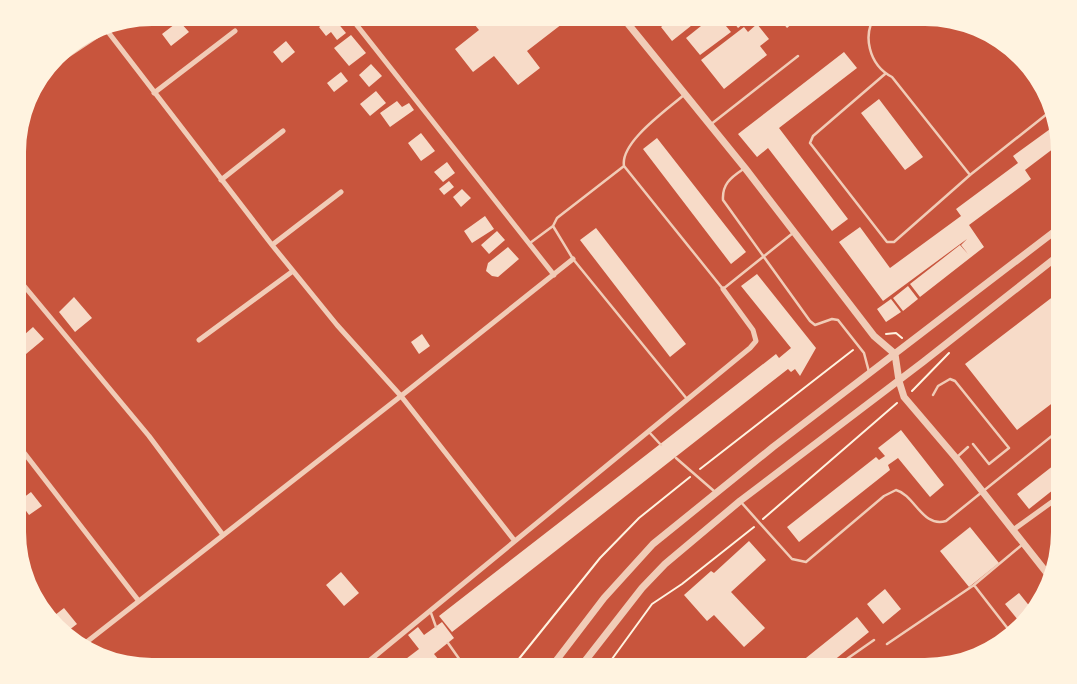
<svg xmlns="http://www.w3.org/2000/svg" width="1077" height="684" font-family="'Source Sans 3',sans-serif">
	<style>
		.building { fill: #f7dbc8 }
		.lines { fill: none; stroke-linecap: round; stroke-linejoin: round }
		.path { stroke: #fff3e0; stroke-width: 2 }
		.service { stroke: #f1ccb7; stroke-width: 2.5 }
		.minor { stroke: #f1ccb7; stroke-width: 5 }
		.tertiary { stroke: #f1ccb7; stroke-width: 7 }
	</style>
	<rect width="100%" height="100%" fill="#c8553d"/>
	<!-- building -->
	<path class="building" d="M466,14H517L519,16L521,14H554L562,24L527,51L540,68L518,85L494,56L473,72L455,49L479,30Z
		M677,14H706L672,41L661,27Z
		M716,14L731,32L700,55L686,38Z
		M727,14H755L738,28Z
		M775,14H803L787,28Z
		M332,16L346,33L337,40L331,32L326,36L319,27Z
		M179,21L189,32L171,46L162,34Z
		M757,24L769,39L760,46L767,55L724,89L701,60L744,27L748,32Z
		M351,35L366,53L349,66L334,48Z
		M286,41L295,52L282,63L273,52Z
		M844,52L857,68L779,128L848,219L832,231L768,148L757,157L738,134Z
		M371,64L382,76L369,87L359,75Z
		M341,72L348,81L334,92L327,83Z
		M376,91L386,103L370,116L360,104Z
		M879,99L923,157L905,170L861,113Z
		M397,101L402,107L409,103L414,110L390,127L380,113Z
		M1057,124L1062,142L1025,170L1031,179L969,225L984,247L920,297L910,284L960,245L968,254L961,245L967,239L883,301L839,242L860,227L890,268L961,216L956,209L1018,163L1013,156Z
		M421,133L435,151L421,161L408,143Z
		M657,138L746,252L731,264L643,149Z
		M447,162L455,173L443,182L434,172Z
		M449,181L454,187L444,195L439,189Z
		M462,189L471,198L461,207L453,197Z
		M485,216L494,229L472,243L464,231Z
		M596,228L686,344L670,357L580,240Z
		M497,231L505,240L489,254L481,245Z
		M508,247L519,259L498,277L492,276L486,271L488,263Z
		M757,274L816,348L800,376L795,369L791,372L788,369L452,632L439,616L776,354L779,358L791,348L741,286Z
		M908,286L918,299L903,311L893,298Z
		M1063,289V395L1017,430L965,364Z
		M74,297L92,318L75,332L59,312Z
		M891,299L901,312L886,322L877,309Z
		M33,327L44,339L26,354L15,343Z
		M422,334L430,346L419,354L411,342Z
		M901,430L944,485L930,497L898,458L888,465L890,470L799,542L787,527L876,457L879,460L885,456L878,448Z
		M1063,458V482L1029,509L1017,494Z
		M31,492L42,506L29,515L19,501Z
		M1061,524L1063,540L1061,545L1051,531Z
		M970,527L999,563L969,587L940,551Z
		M749,541L766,560L731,592L765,628L744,647L714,615L707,621L684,595L711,571L714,573Z
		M341,572L359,593L344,606L326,585Z
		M885,589L901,609L883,624L867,604Z
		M1019,593L1035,613L1022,625L1005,604Z
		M64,608L77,624L64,634L50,619Z
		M857,617L869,632L822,670H791Z
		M442,622L454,638L434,654L447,670H402L398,665L419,649L408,635L418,627L424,635Z"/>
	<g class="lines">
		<!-- path -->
		<path class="path" d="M886,334L896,333L902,338
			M912,391L949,353
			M700,469L853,350
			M763,519L897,403
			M510,670L600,558L639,518L690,477
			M604,670L652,604L682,584L754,527"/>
		<!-- service -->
		<path class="service" d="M877,14C861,34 869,65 892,77L970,175
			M885,74L813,136L810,143L887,242H894L970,175L1052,110
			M685,94C667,110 620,142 624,166L723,289L793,233
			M710,125L798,56
			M742,170C730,178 722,185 723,200L810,321L815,325L832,319L838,320L864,353L869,372
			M553,226L573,259L687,399
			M530,243L553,226L557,218L624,166
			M933,395L938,386L950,379L955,381L1009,448L989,464L973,444
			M649,432L661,445
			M676,458L714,491
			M956,458L968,447
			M740,501L792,559L806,562L884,496L896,490C915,495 922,528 946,521L1063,427
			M431,613L436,627
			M1012,634L974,585L1023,544
			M448,643L467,670
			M887,644L974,585
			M831,670L874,640"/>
		<!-- minor -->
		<path class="minor" d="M348,14L554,275
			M102,24L272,245L337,325L401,396L514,540
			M44,71L106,30
			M154,93L235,31
			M221,180L283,131
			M272,245L341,192
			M15,275L149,436L223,535
			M199,340L293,271
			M15,441L138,600
			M1013,530L1063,494
			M79,648L401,396L573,259
			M358,670L750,348L756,341L753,330L723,289"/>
		<!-- tertiary -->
		<path class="tertiary" d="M620,14L745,168L874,336L895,354L899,381L904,397L956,458L1050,577
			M549,670L604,598L653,544L773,447L1063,225
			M578,670L642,588L665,564L740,501L923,362L1063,252"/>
	</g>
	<!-- crop -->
	<path d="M0 0H1077V684H0ZM152 26H925A126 126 0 0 1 1051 152V532A126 126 0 0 1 925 658H152A126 126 0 0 1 26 532V152A126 126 0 0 1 152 26Z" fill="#fff3e0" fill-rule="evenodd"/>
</svg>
